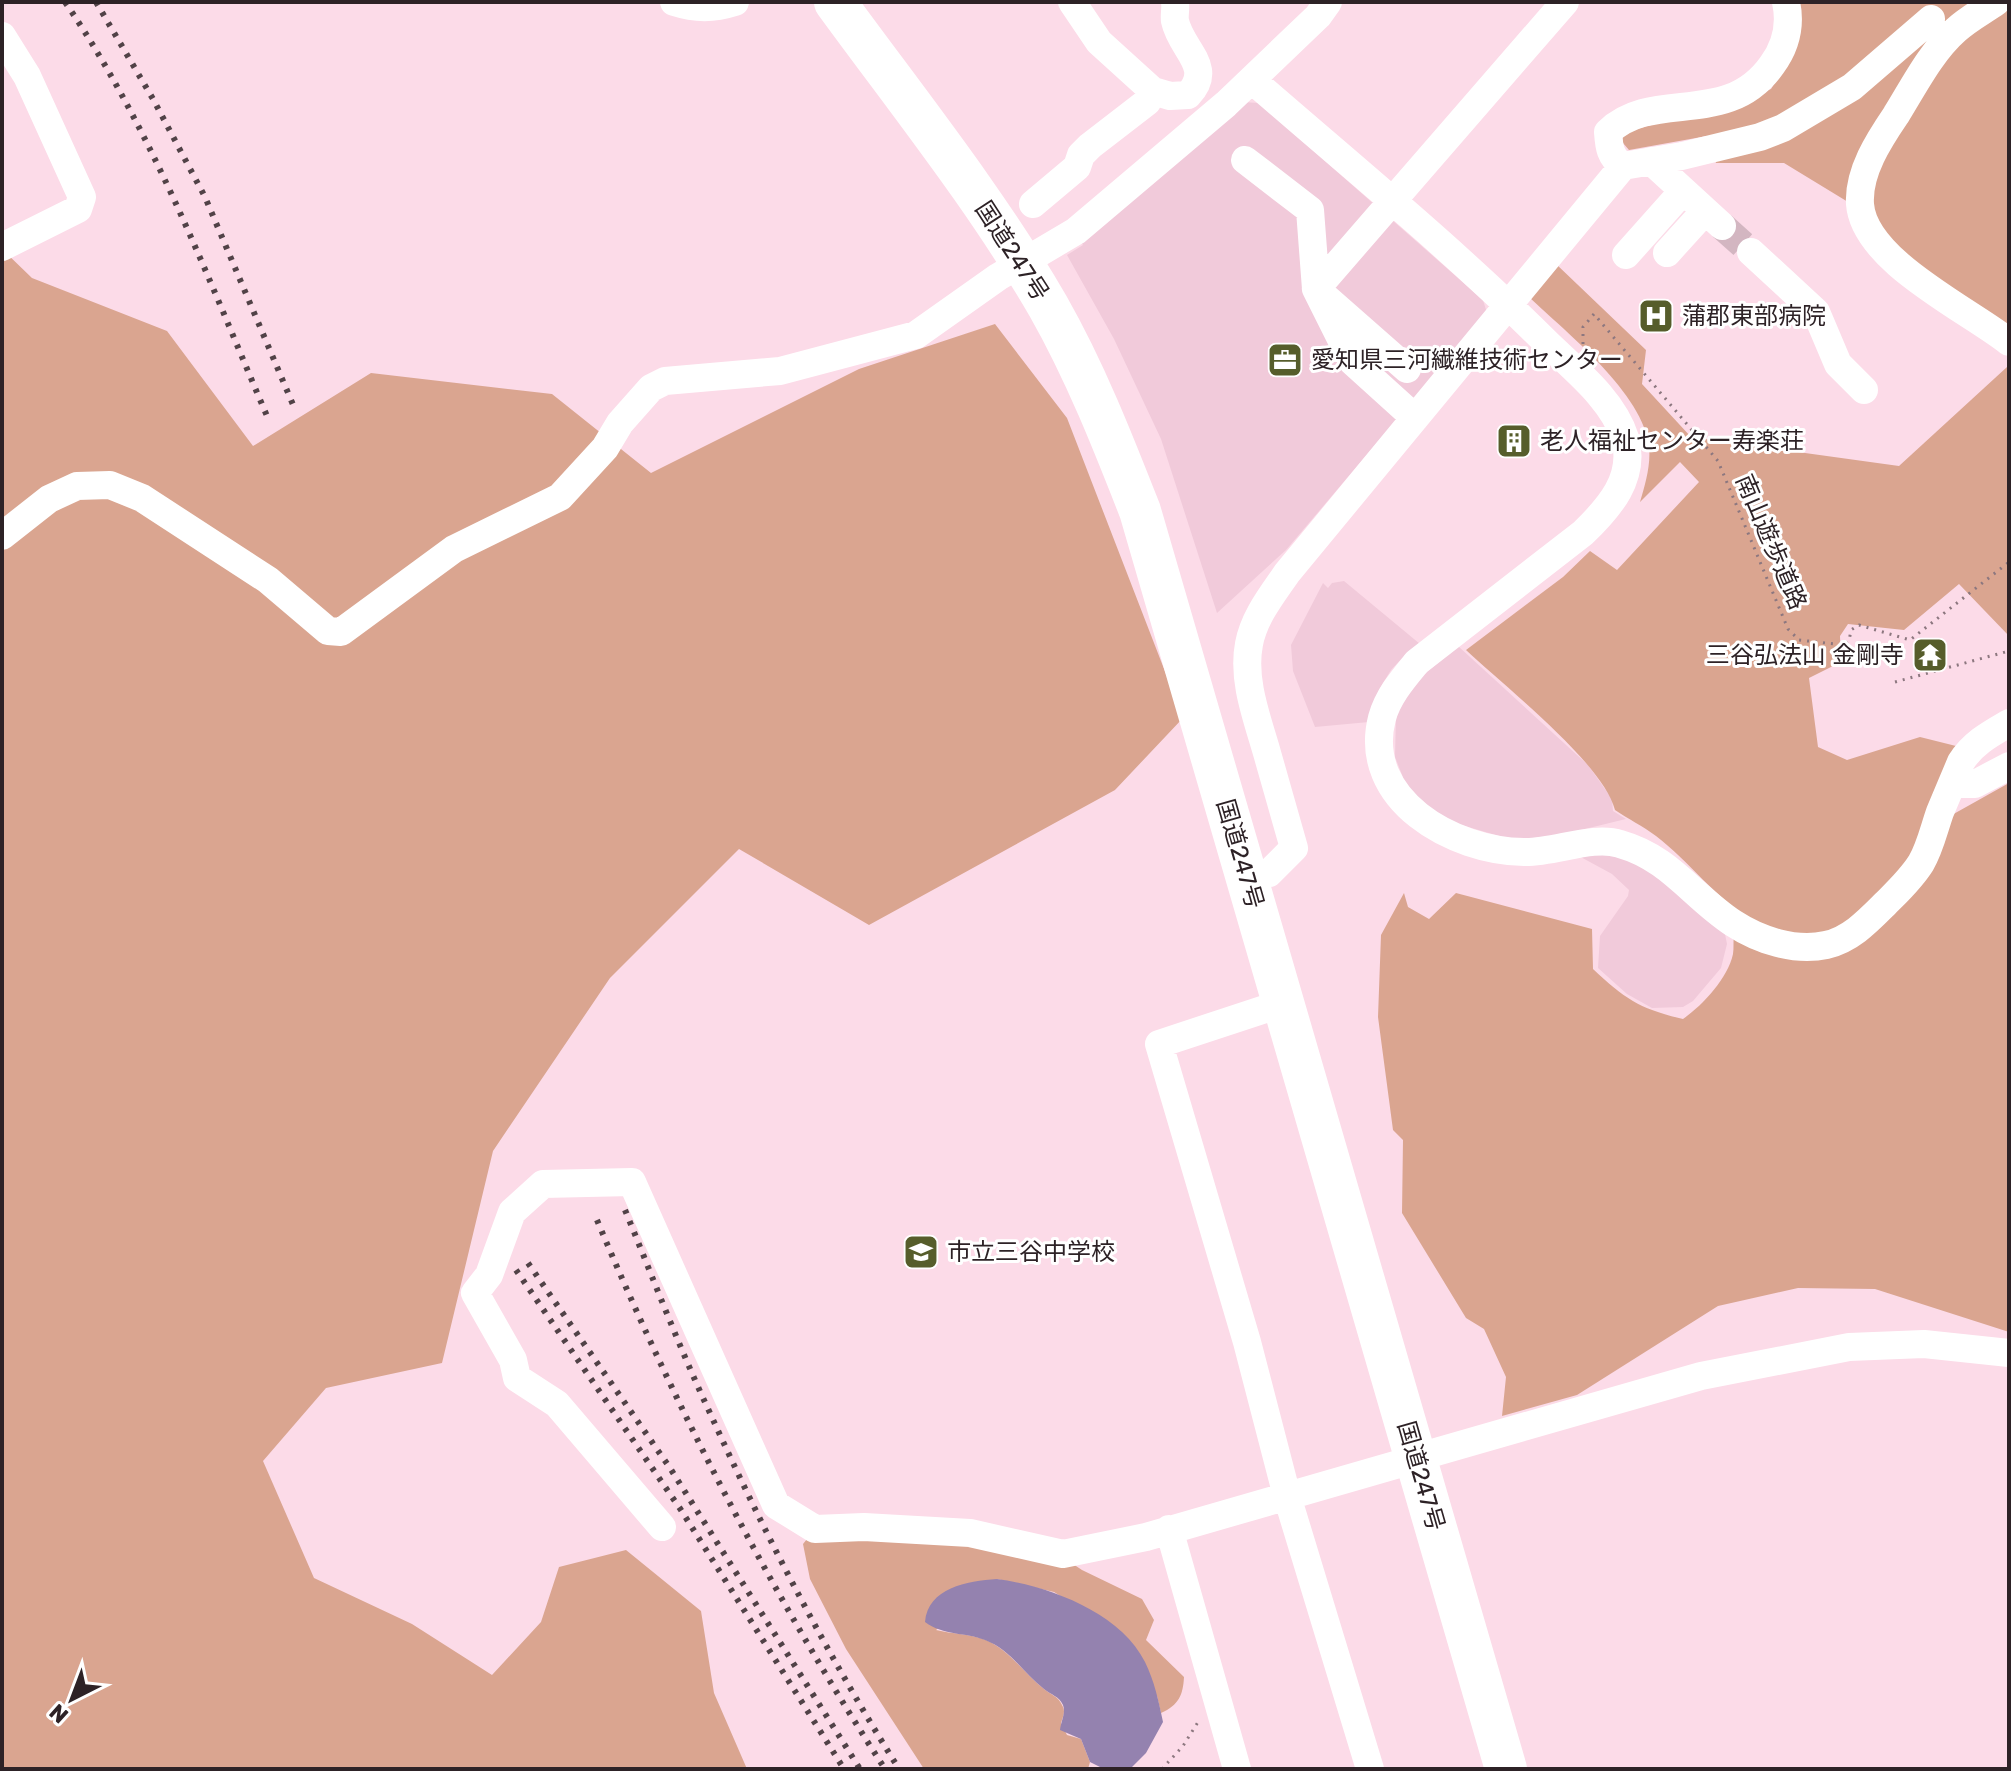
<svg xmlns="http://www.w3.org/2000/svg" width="2011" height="1771" font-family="Rubik,'Noto Sans JP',sans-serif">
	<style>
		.built { fill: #f1cada }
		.forest { fill: #daa590 }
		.water { fill: #9482af }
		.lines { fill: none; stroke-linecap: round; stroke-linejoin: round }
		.minor-tunnel { stroke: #d3b6c1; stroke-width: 28; stroke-dasharray: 28 14; stroke-linecap: butt }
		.path { stroke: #8c777f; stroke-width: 3; stroke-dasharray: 2 6; stroke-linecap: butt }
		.minor { stroke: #fff; stroke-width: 28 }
		.highway { stroke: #fff; stroke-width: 42 }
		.rail { stroke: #514247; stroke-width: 6; stroke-dasharray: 4 8; stroke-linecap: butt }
		.labels { text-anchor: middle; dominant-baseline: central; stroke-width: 6; stroke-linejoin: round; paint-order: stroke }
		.street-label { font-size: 24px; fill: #2d2226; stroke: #fff }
		.poi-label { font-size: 24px; fill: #2d2226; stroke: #fff; text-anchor: start }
	</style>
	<rect width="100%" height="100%" fill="#fcdbe8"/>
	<!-- built -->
	<path class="built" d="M1242,102L1259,103L1483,300L1487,313L1286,550L1217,613L1161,439L1114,339L1067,255L1083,245L1080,240Z
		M1344,581L1420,644L1405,655L1391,670L1380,688L1369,722L1315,727L1293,671L1291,645L1323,583L1328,588L1332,583Z
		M1458,646L1588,765L1612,799L1613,811L1626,819L1552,837L1513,840L1444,820L1408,790L1395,757L1396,715L1408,688Z
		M1604,852L1642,864L1725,934L1727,944L1721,968L1693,1001L1683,1007L1652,1008L1627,994L1598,968L1600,936L1628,896L1629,890L1612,874L1577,855Z"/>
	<!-- forest -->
	<path class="forest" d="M1795,2H2009V327L1907,258L1871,216L1784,163H1716L1707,136L1629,150L1623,143L1622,133L1743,100L1771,89L1792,55Z
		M2,249L32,278L167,331L253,446L371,373L552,394L651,473L859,369L995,324L1067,418L1183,718L1115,790L869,925L739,849L610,978L493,1151L442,1363L326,1388L263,1461L314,1578L412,1624L492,1675L541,1622L559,1567L626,1550L701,1611L714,1693L747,1769H2Z
		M1555,263L1646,350L1642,384L1691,437L1899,466L2007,367L2009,369V636L1959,584L1904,630L1848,624L1840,636L1841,662L1809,678L1818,747L1847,760L1920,737L1956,746C1943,779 1933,816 1916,848C1905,870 1853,925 1829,931C1803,939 1775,934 1753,921C1715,898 1690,862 1656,836C1643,826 1628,819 1615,810C1603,763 1504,686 1466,650L1563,577L1590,551L1617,570L1699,482L1680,462L1640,502C1645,485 1651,465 1649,447C1644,394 1567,333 1530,298Z
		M2009,783V1332L1875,1289L1798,1288L1718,1306L1577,1395L1502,1416L1506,1377L1484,1329L1466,1318L1402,1213L1403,1140L1393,1130L1378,1017L1381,935L1404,893L1408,907L1429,919L1456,893L1592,929L1593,969C1625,999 1640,1009 1683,1019C1702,1006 1728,978 1733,954C1734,948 1733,941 1734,935L1760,952L1795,958L1837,953L1950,816Z
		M864,1527L1067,1560L1082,1570L1142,1599L1154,1620L1146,1640L1184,1677C1183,1695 1179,1705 1161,1713L1157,1696L1067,1600L1054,1592L997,1579L936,1630C952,1634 971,1634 986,1640C1011,1651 1023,1673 1044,1689C1051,1695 1058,1696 1062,1705C1066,1712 1063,1716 1061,1723L1067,1735L1081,1739L1090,1762L1088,1769H924L846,1649L810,1579L803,1544L815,1529Z"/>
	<!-- water -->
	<path class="water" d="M997,1579C1048,1586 1120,1612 1145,1662C1154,1680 1159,1702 1163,1722L1146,1753L1130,1769H1104L1090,1762L1081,1739L1060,1730C1061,1721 1066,1713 1063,1705C1059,1696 1051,1695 1044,1689C1023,1673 1011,1650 985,1640C965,1632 944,1636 925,1622C928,1588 967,1581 997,1579Z"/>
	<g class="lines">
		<!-- minor-tunnel -->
		<path class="minor-tunnel" d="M1722,226L1751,252"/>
		<!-- path -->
		<path class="path" d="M1583,344V327L1594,314L1718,461L1788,629L1799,640L1844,645L1849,641L1851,630L1859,625L1910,640L2009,562
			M1895,682L2009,651
			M1162,1769L1183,1746L1198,1722"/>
		<!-- minor -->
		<path class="minor" d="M674,2C696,9 713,9 735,2
			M1072,2L1099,42L1153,91L1170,96L1188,95C1215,67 1181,50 1175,21C1174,15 1176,9 1175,2
			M1996,2C1983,11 1968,19 1956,30C1931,52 1914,86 1896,115C1879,140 1858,172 1860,204C1864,261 1969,310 2009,342
			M2,36L27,76L82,197L78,209L2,247
			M1252,80C1352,167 1455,251 1548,344C1576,371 1613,400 1625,438C1636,478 1609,508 1583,533L1417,662C1403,679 1388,696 1382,718C1361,800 1453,851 1524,852C1554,853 1593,835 1620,844C1670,858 1692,896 1733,923C1759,940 1795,952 1826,945C1850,940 1868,921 1885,904C1898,891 1911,879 1921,863C1930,848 1934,829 1940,812C1947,795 1954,779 1961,762C1973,743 1990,734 2009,723
			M1245,160L1310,210L1316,289L1407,369
			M1651,161L1722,226
			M1623,166C1610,157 1609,147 1608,132C1654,88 1727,129 1772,65C1786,46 1791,25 1786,2
			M1033,204L1077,167L1081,155L1090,146L1147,102L1153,91
			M1751,252L1816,312L1838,364L1864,390
			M1667,253L1705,211
			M1626,255L1683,191
			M1415,418L1352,361L1316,289L1565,2
			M2,536L49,499L77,486L110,485L142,498L268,580L328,631L341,632L454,549L560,497L605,448L620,423L651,388L665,381L780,371L916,335L998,277L1076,231L1226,104L1318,16L1328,2
			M1952,784H1975L2009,766
			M1269,873L1294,848C1285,816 1276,785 1267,753C1257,718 1242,680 1249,644C1254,617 1272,595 1287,573L1623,166L1682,156L1760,137L1783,128L1852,87L1931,19
			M1283,1003L1159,1044L1247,1342L1287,1496L1370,1769
			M1436,1452L1701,1376L1849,1347L1924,1344L2009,1353
			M662,1527L557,1404L517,1378L513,1360L475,1293L489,1275L512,1212L543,1184L632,1182L776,1505L815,1529L864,1527L970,1533L1063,1554L1146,1537L1416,1459
			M1169,1529L1237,1769"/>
		<!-- highway -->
		<path class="highway" d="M835,2C908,102 986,199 1048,306C1085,371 1113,442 1140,511L1506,1769"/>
		<!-- rail -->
		<path class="rail" d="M65,2C152,129 207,276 267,416
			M96,2L153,99L205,197L294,407
			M625,1210C653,1278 679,1347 710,1413C765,1535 828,1656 899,1769
			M597,1220C677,1411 772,1595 885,1769
			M528,1263L670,1468L860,1769
			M516,1270L681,1510L844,1769"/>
	</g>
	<!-- icons -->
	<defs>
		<symbol id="hospital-square" viewBox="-11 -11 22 22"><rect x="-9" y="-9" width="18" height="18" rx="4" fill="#565d2b" stroke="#fff"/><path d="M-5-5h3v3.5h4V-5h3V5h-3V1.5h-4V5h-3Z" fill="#fff"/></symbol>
		<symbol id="office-square" viewBox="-11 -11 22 22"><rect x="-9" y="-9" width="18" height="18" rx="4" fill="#565d2b" stroke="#fff"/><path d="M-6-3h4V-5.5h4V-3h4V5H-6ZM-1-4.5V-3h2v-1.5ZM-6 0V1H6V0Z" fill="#fff"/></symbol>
		<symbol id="building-square" viewBox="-11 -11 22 22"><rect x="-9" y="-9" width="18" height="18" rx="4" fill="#565d2b" stroke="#fff"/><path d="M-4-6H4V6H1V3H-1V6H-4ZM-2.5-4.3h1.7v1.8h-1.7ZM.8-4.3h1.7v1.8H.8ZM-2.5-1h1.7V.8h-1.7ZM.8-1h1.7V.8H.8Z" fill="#fff"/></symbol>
		<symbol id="temple-square" viewBox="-11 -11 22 22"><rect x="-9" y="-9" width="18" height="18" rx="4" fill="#565d2b" stroke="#fff"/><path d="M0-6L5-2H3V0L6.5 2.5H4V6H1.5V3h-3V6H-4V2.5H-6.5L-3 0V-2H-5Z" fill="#fff"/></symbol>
		<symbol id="school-square" viewBox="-11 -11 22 22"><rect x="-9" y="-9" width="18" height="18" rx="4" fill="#565d2b" stroke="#fff"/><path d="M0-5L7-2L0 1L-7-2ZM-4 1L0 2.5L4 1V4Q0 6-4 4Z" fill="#fff"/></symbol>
	</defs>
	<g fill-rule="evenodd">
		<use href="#hospital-square" x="1636" y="296" width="40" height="40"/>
		<use href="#office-square" x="1265" y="340" width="40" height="40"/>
		<use href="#building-square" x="1494" y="421" width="40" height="40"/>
		<use href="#temple-square" x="1910" y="635" width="40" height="40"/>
		<use href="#school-square" x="901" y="1232" width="40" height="40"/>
	</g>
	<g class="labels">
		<!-- street labels -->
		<g class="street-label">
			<text transform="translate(1012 251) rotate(57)">国道247号</text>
			<text transform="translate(1771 542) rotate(67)">南山遊歩道路</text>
			<text transform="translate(1240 854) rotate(74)">国道247号</text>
			<text transform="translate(1421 1476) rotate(74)">国道247号</text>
		</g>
		<!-- poi labels -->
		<g class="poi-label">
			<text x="1682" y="316">蒲郡東部病院</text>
			<text x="1311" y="360">愛知県三河繊維技術センター</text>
			<text x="1540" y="441">老人福祉センター寿楽荘</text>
			<text x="1904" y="655" text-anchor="end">三谷弘法山 金剛寺</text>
			<text x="947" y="1252">市立三谷中学校</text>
		</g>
	</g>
	<!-- border -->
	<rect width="2011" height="1771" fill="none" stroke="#2d2226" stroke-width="8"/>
	<!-- north arrow -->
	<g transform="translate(72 1699) rotate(222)" stroke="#ffffff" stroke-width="6" paint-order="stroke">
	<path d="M0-6L14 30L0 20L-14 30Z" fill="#2d2226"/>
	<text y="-12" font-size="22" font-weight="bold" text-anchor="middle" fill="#2d2226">N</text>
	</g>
</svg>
